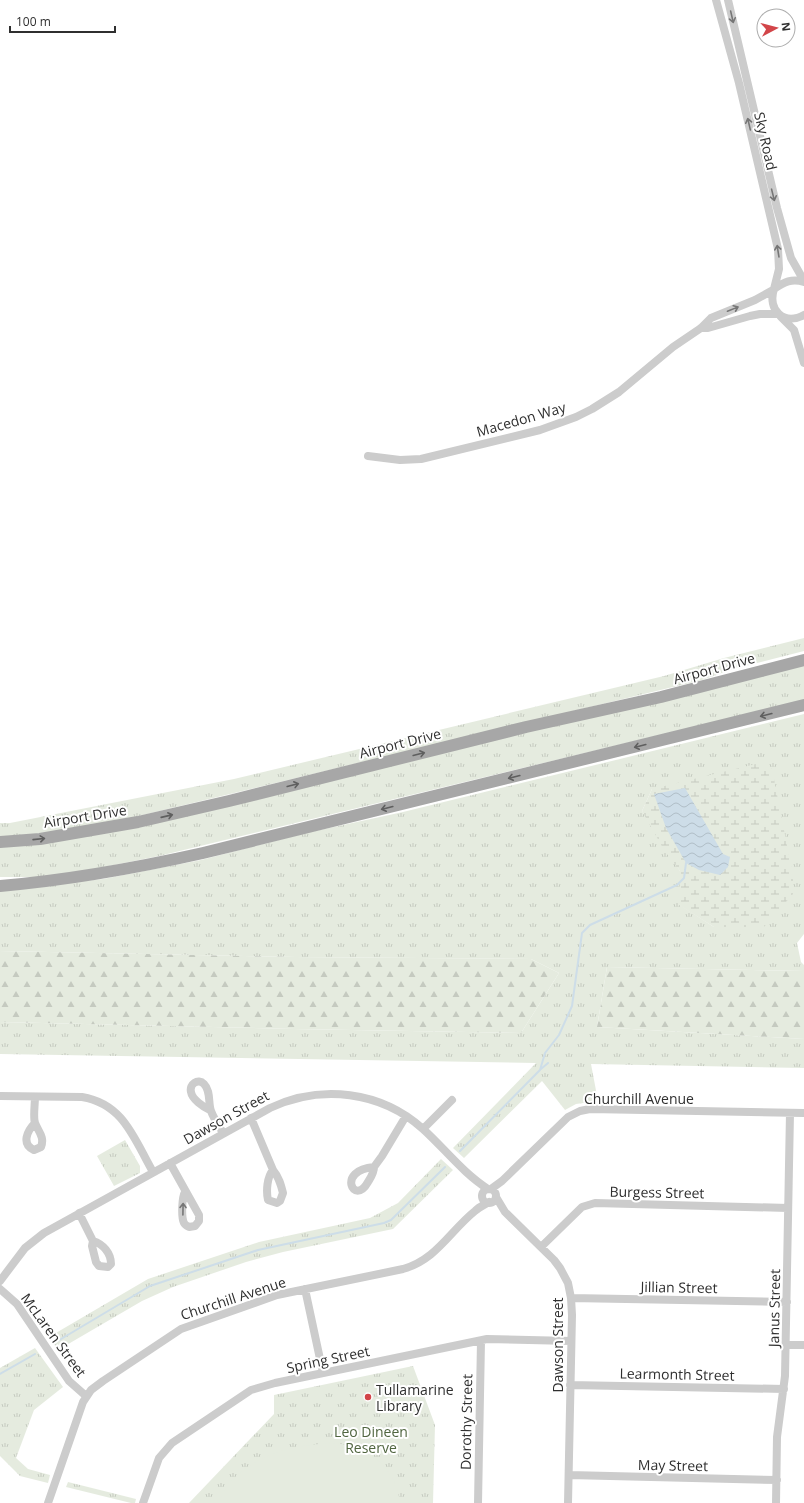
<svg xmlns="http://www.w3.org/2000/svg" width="804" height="1503" font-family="'Open Sans',sans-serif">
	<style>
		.grass { fill: url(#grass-tufts); fill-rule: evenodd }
		.forest { fill: url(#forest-firs) }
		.wetland { fill: url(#wetland-marsh) }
		.pitch { fill: #e5ebdf }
		.water { fill: url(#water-waves) }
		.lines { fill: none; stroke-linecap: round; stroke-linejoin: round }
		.stream { stroke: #cddde8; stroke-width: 2 }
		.street { stroke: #ccc; stroke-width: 8 }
		.primary { stroke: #a7a7a7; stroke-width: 12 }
		.oneway { stroke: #767676 }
		.oneway2 { stroke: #5f5f5f }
		.poi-dot { fill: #d24549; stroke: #fff; stroke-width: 1.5 }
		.labels { text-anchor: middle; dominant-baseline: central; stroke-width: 4; stroke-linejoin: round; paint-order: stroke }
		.street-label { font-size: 14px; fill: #2f2f2f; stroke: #fff }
		.poi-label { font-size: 14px; fill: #2f2f2f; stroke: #fff; text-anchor: start }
		.park-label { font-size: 14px; fill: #516641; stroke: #fff }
	</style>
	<defs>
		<pattern id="grass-tufts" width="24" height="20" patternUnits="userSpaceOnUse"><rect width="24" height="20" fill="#e5ebdf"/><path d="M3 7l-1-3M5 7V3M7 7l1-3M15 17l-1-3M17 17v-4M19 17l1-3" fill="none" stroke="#c5cac0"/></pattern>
		<pattern id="forest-firs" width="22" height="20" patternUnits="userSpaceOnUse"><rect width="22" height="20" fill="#e5ebdf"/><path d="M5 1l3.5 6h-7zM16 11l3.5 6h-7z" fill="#c5cac0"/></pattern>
		<pattern id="wetland-marsh" width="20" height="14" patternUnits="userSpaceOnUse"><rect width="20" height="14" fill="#e5ebdf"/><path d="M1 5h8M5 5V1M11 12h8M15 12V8" fill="none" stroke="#c5cac0"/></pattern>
		<pattern id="water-waves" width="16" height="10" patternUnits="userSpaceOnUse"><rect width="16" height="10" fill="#cddde8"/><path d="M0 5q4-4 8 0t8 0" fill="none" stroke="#b0bec7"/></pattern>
	</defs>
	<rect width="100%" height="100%" fill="#fff"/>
	<!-- grass -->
	<path class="grass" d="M804,638V651L733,669L702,680L118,821L35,834L0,837V823H10L234,779L664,676L724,658Z
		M804,664V700L159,856L99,868L42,877H0V845L36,843Z
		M804,714V934L797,943L801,962L804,965V971L607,967L597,1027L804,1039V1068L591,1064L598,1101L576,1104L565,1110L542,1081L464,1158L453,1148L536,1063L0,1054V1022L294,1029L521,1033L559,973L531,959L296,957L0,951V890L103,879L201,860L306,833L403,812ZM652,789L714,927L680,905V871L642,811Z
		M125,1140L140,1166V1173L114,1186L97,1156Z
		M441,1159L453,1170L393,1229L283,1252L246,1262L173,1287L142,1301L58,1350L49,1337L148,1279L259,1242L370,1218L398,1203Z
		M35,1348L63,1387L34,1410L16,1458L28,1469L50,1475L48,1483L20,1476L0,1456V1368Z
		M413,1366L435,1425L433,1503H189L274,1414V1395Z
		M68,1482L136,1499L135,1503H131L66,1487Z"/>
	<!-- forest -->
	<path class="forest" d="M0,951L296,957L531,959L559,973L521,1033L294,1029L0,1022Z
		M607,967L804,971V1039L597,1027Z"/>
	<!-- wetland -->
	<path class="wetland" d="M760,763L772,769L793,876V894L764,927H714L679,905L680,871L664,850L642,811L652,789Z"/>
	<!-- pitch -->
	<path class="pitch" d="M332,1443C367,1445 396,1467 400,1503H218C237,1458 287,1445 332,1443Z"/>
	<!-- water -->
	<path class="water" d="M685,788L723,854L730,857L728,867L720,875L699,870L686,863L666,828L654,794Z"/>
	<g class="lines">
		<!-- stream -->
		<path class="stream" d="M541,1069L548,1063
			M460,1151L540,1070L545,1053L559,1035L572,1006L582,933L590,925L677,885L684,878L686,863
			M56,1342L150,1286L258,1250L384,1223L391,1220L445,1167
			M0,1374L35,1354"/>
		<!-- street -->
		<path class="street" d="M716,0L739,83L778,249L779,269L774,289
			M728,0L777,208L791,258L804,281
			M804,282C792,278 784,282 774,289C767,310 784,326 804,315
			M781,317L794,330L804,363
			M701,328H708L750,316L760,314H777
			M368,456L400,460L421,459L540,430L576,417L592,409L619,392L673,347L701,328L711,318L755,300L773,290
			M0,1096L82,1097C124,1104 134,1139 153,1172
			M210,1110C203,1107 192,1099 191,1092C189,1084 198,1078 204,1084C211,1091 208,1103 211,1111C214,1119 219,1126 223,1133
			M251,1118L273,1170C279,1177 281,1185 283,1193L280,1201L277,1203L268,1200C266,1191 267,1177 273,1170
			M35,1123C27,1131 21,1144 34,1150L41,1147C45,1137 38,1131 35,1123C33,1118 35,1103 35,1097
			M423,1129L452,1100
			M170,1163L199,1215V1221L195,1226L189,1227C187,1226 185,1225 184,1223C181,1217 182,1197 185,1192
			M374,1167C336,1170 354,1207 368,1182C371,1177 374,1173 374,1167L382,1156L406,1116
			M491,1189L502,1181L568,1117L580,1111L590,1109L804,1113
			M482 1196a7 7 0 1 1 14 0a7 7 0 1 1-14 0Z
			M496,1197L505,1212L554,1260L560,1268L568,1283L571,1298L572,1315L568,1503
			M79,1213L93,1241L92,1246L96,1262L99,1266L108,1267L111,1264C111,1253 103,1244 93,1241
			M541,1247L582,1207L595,1203L788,1208
			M0,1281L25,1248L44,1233L270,1108C321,1084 381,1091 423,1129C445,1149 463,1173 488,1189
			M0,1289L17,1304L69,1381L86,1396
			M305,1289L323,1373
			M571,1298L787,1302
			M786,1345H804
			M570,1385L784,1389
			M569,1475L777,1480
			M48,1503L83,1402L91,1390L103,1381L181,1329L277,1295L403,1269C436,1260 450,1231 475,1211C479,1207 484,1205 489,1202
			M143,1503L159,1458L172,1443L251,1390L275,1383L487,1339L571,1341
			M478,1503L481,1341
			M776,1503L777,1437L785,1376L790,1113"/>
		<!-- primary -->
		<path class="primary" d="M0,842L40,839L138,822L229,801L526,727L661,697L804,660
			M0,886C69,880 136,868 203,853L804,705"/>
	</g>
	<!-- one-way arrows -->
	<defs><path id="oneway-shaft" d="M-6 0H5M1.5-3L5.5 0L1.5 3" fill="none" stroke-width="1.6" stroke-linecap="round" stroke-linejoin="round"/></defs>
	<g class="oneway">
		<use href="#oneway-shaft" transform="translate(732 17) rotate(77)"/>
		<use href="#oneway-shaft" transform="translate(749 124) rotate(-103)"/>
		<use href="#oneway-shaft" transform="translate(773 195) rotate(76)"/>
		<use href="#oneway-shaft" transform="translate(778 251) rotate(-99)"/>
		<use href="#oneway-shaft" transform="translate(733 309) rotate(-22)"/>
		<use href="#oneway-shaft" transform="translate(183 1209) rotate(-89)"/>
	</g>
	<g class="oneway2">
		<use href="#oneway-shaft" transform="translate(766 715) rotate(166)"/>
		<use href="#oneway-shaft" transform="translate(640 746) rotate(166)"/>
		<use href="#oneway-shaft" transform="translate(419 754) rotate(-14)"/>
		<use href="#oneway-shaft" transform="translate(514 777) rotate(166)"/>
		<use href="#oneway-shaft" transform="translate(293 785) rotate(-14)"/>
		<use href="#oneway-shaft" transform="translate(387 808) rotate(166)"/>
		<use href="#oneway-shaft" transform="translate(167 816) rotate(-13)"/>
		<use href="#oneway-shaft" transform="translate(39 839) rotate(-6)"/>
	</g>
	<!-- markers -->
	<circle class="poi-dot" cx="368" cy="1397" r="4"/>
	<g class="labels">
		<!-- street labels -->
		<g class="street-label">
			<text transform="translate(766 141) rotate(77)">Sky Road</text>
			<text transform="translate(521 419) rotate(-16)">Macedon Way</text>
			<text transform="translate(714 668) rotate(-15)">Airport Drive</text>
			<text transform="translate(400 743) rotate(-14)">Airport Drive</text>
			<text transform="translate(85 816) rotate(-9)">Airport Drive</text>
			<text x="639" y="1098">Churchill Avenue</text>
			<text transform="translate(226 1117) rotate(-29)">Dawson Street</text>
			<text transform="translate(657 1192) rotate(1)">Burgess Street</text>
			<text transform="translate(679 1287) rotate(1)">Jillian Street</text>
			<text transform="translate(233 1298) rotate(-18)">Churchill Avenue</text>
			<text transform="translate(774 1308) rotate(-89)">Janus Street</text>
			<text transform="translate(54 1335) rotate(54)">McLaren Street</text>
			<text transform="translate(557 1345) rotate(-90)">Dawson Street</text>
			<text transform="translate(328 1359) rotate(-12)">Spring Street</text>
			<text transform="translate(677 1374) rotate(1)">Learmonth Street</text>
			<text transform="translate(466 1422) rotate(-89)">Dorothy Street</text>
			<text transform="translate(673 1465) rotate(1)">May Street</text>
		</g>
		<!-- poi labels -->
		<g class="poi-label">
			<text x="376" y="1389">Tullamarine<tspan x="376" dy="16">Library</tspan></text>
		</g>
		<!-- park labels -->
		<g class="park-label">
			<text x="371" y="1431">Leo Dineen<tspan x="371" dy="16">Reserve</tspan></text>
		</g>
	</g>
	<!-- north arrow -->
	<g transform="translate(776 28) rotate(83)"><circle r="19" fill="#ffffff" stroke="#acacac"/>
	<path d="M0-3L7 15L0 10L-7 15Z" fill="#d24549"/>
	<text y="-6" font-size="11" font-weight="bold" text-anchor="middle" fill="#2f2f2f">N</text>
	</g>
	<!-- scale -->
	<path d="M10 26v6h105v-6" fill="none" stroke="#2f2f2f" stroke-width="2"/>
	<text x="16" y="26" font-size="12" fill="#2f2f2f" stroke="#ffffff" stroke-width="3" paint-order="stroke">100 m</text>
</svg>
